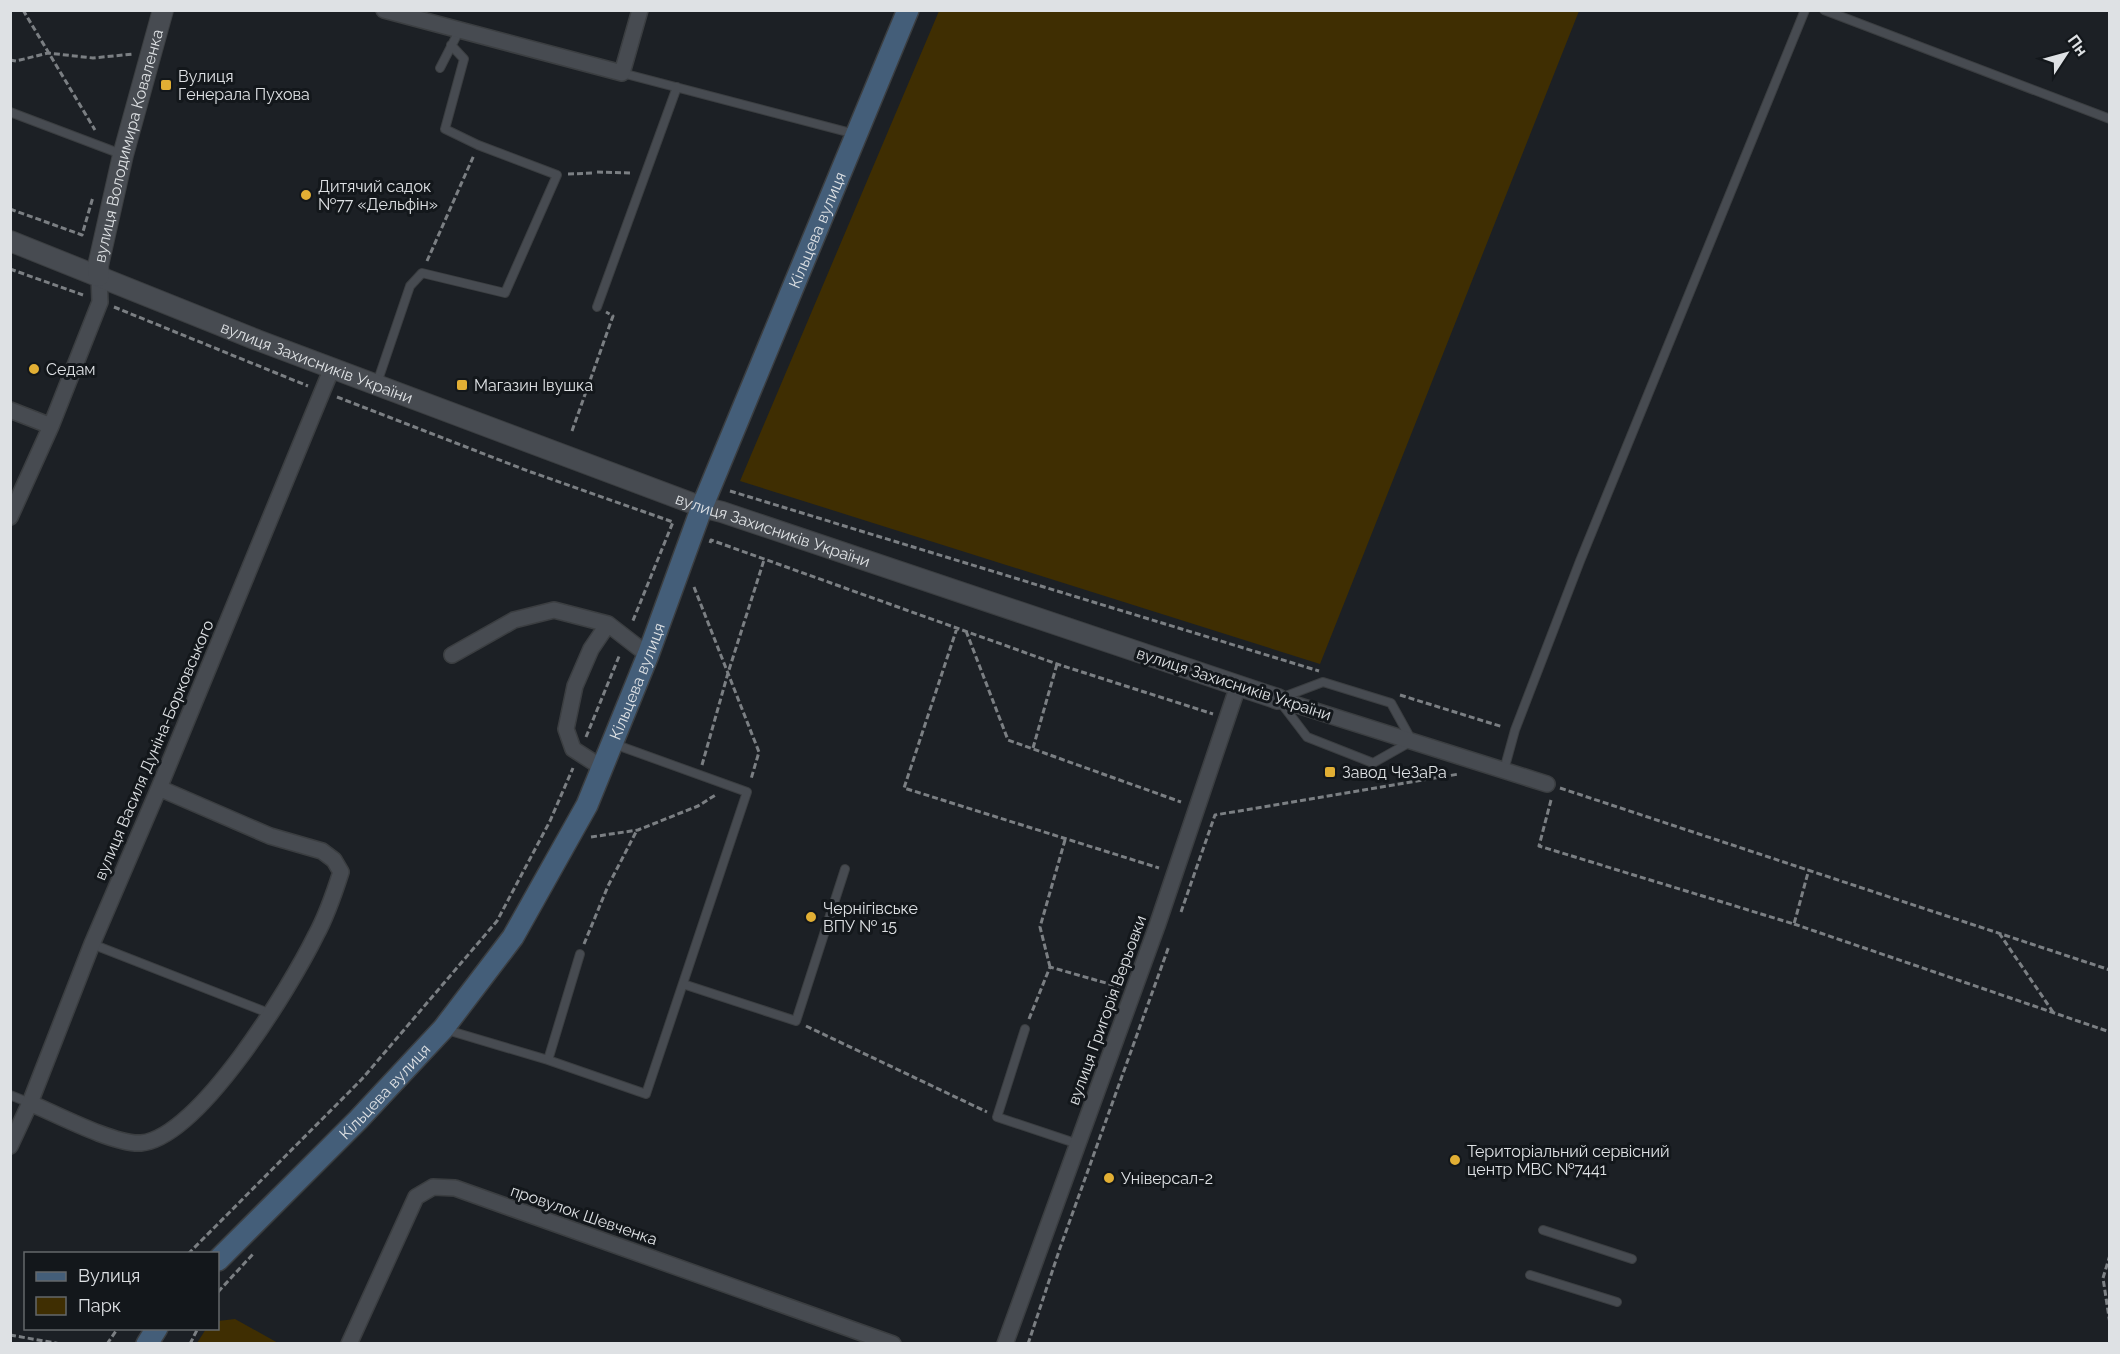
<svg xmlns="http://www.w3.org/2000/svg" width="2120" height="1354" font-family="Raleway,sans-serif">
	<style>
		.green { fill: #3f2e02 }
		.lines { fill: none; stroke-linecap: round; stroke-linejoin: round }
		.service-casing { stroke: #3b3e41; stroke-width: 10 }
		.minor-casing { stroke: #3b3e41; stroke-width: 18 }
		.tertiary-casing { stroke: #3b3e41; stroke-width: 22 }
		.secondary-casing { stroke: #3b3e41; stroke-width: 24 }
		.path { stroke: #7b7f83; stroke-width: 3; stroke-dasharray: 6 3; stroke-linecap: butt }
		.service { stroke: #474b51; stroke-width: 8 }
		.minor { stroke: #474b51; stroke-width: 15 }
		.tertiary { stroke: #474b51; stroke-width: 20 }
		.secondary { stroke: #445e79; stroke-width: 21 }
		.poi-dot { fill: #e2af34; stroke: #13171b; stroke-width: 2 }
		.labels { text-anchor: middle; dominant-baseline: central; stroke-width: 6; stroke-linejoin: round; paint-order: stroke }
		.poi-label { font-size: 16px; fill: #dee1e4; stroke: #13171b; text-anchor: start }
		.street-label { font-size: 16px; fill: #dee1e4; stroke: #13171b }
	</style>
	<rect width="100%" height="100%" fill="#1c2025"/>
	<!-- green -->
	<path class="green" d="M939,11H1579L1320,664L740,481Z
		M235,1319L278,1343H197L206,1329L218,1328V1321Z"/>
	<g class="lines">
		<defs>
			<path id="service" d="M1824,10L2110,119
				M440,68L459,31
				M622,73L855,134
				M10,112L121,154
				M597,307L677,87
				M377,383L410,286L422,273L505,293L557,175L478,145L445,129L464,59L451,45
				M1323,682L1391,703L1412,741L1373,763L1307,737L1278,699Z
				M1504,770L1515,730L1580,561L1805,10
				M92,944L271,1014
				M683,984L796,1021L845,869
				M1025,1029L997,1117L1078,1144
				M447,1030L548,1060L580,954
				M548,1060L646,1094L747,792L614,744
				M10,1095L30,1103
				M1543,1230L1632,1259
				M1530,1275L1617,1302"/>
			<path id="minor" d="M384,10L622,73L640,10
				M10,410L51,426
				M10,517L51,426L100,302L99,276
				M452,655L514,620L554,610L608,624L648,655
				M1278,699L1547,784
				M601,767L573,749L566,729L575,686L591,649L608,624
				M30,1103C56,1114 115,1145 141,1143C199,1138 291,986 316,935C327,915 334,894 341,872L334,860L322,851L270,836L159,788
				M10,1146L30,1103L92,944L159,788L332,368
				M349,1344L416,1197L433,1187L455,1188L893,1344
				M1005,1344L1157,926L1238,686"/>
			<g id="tertiary">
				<path id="s1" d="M10,241L257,340L702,507L722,512L1278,699"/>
				<path id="s2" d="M99,276L98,266L123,155L163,10"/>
			</g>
			<g id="secondary">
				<path id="s3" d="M218,1260L358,1120L443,1029L513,937L587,805L648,655L702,507L908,10"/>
				<path d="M147,1344L157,1328"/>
			</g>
		</defs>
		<!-- service casing -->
		<use href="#service" class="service-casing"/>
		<!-- minor casing -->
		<use href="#minor" class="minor-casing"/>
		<!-- tertiary casing -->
		<use href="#tertiary" class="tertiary-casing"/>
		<!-- secondary casing -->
		<use href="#secondary" class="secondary-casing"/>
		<!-- path -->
		<path class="path" d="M23,10L95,130
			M10,60L16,61L48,53L93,58L133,54
			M597,172L632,173
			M568,174L594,173
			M10,209L82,235L93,197
			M427,261L474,155
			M10,269L83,295
			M114,307L308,386
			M337,397L528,471L673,522L632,623
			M572,431L613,316L606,312
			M730,491L1319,671
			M710,543L711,540L1057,664L1213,714
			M694,587L759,752L751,779
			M957,628L904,788L1159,868
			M966,631L1008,740L1181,802
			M1400,695L1503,727
			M586,737L620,654
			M1033,748L1057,664
			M702,765L728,673L764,560
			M1560,788L2110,970
			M1551,800L1539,846L1794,924L1809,869
			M591,837L638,830L698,806L717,794
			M1181,912L1215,815L1459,774
			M1794,924L2110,1032
			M1999,933L2053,1012
			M584,944L608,886L637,830
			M1050,967L1040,927L1065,840
			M1029,1019L1050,967L1120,987
			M806,1026L987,1112
			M188,1254L362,1079L497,921L550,821L573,768
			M2110,1255L2103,1278L2110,1324
			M218,1292L253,1254
			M10,1335L61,1344
			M107,1344L118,1328
			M190,1344L198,1328
			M1028,1344L1060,1248L1169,946"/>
		<!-- service -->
		<use href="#service" class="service"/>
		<!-- minor -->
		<use href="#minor" class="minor"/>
		<!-- tertiary -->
		<use href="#tertiary" class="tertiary"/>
		<!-- secondary -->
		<use href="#secondary" class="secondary"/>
	</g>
	<!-- markers -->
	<g class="poi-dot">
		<rect x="160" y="79" width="12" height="12" rx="3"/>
		<circle cx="306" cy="195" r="6"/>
		<circle cx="34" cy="369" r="6"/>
		<rect x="456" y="379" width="12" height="12" rx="3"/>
		<rect x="1324" y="766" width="12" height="12" rx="3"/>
		<circle cx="811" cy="917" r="6"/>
		<circle cx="1455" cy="1160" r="6"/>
		<circle cx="1109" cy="1178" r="6"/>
	</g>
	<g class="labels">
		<!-- poi labels -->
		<g class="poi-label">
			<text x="178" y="76">Вулиця<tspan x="178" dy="18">Генерала Пухова</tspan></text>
			<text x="318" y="186">Дитячий садок<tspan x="318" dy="18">№77 «Дельфін»</tspan></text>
			<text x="46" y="369">Седам</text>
			<text x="474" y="385">Магазин Івушка</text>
			<text x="1342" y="772">Завод ЧеЗаРа</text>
			<text x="823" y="908">Чернігівське<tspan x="823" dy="18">ВПУ № 15</tspan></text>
			<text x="1467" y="1151">Територіальний сервісний<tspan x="1467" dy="18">центр МВС №7441</tspan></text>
			<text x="1121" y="1178">Універсал-2</text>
		</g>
		<!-- street labels -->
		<g class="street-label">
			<text stroke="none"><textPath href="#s2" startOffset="134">вулиця Володимира Коваленка</textPath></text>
			<text stroke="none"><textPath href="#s3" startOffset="1209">Кільцева вулиця</textPath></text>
			<text stroke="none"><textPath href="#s1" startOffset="330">вулиця Захисників України</textPath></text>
			<text stroke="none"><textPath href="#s1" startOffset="816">вулиця Захисників України</textPath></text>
			<text stroke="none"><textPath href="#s3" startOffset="723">Кільцева вулиця</textPath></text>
			<text transform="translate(1234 684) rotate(18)">вулиця Захисників України</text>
			<text transform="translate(154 750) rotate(-67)">вулиця Василя Дуніна-Борковського</text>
			<text transform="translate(1107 1010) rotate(-70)">вулиця Григорія Верьовки</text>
			<text stroke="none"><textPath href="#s3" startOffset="237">Кільцева вулиця</textPath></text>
			<text transform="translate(584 1215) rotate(19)">провулок Шевченка</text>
		</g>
	</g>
	<!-- border -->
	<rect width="2120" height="1354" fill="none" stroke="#dee1e4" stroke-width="24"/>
	<!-- legend -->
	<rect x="24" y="1252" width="195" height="78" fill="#13171b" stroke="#64686b" stroke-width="1.5"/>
	<rect x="36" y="1272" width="30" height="9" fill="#445e79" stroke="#64686b" stroke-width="1.5"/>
	<text x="78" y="1282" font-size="18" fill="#dee1e4">Вулиця</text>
	<rect x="36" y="1297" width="30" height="18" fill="#3f2e02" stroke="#64686b" stroke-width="1.5"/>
	<text x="78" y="1312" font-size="18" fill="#dee1e4">Парк</text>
	<!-- north arrow -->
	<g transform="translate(2066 54) rotate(54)" stroke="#13171b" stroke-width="4.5" paint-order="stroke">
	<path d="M0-4.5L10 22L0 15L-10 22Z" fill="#dee1e4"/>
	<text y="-9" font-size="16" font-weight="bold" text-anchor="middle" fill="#dee1e4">Пн</text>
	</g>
</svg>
